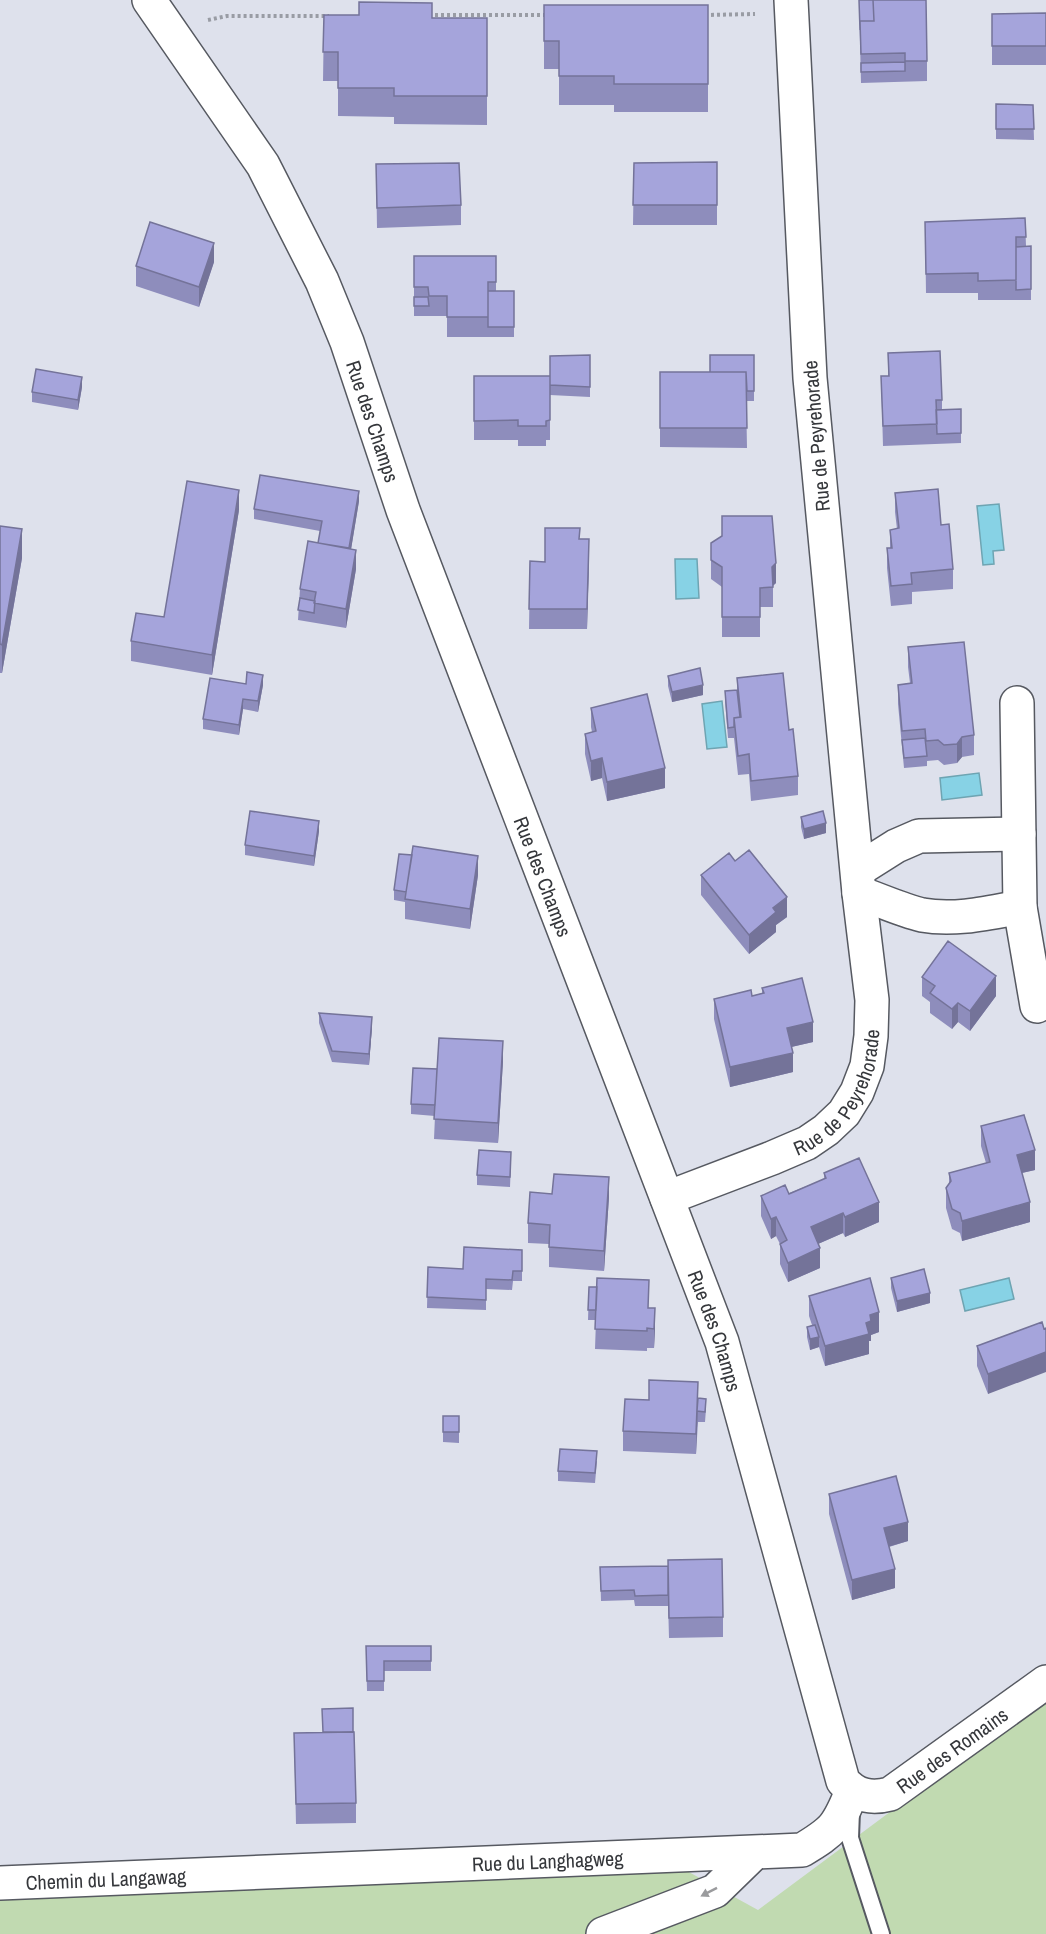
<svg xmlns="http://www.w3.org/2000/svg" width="1046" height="1934" font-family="'Archivo Narrow',sans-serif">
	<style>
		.green { fill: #c1dab1 }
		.water { fill: #87d2e5; stroke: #6ea4b2; stroke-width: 1.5 }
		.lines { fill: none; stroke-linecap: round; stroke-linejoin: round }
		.service-casing { stroke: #565961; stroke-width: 20 }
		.minor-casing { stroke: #565961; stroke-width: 36 }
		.path { stroke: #999ca4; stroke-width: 4; stroke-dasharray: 3 3; stroke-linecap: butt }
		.service { stroke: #fff; stroke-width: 16 }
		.minor { stroke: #fff; stroke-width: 33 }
		.wall { fill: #8e8dbc }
		.shaded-wall { fill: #747399 }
		.building { fill: #a5a4db; stroke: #747399; stroke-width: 1.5 }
		.oneway { fill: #9a9b9d }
		.labels { text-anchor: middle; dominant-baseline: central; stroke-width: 5; stroke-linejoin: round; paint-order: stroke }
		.street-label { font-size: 20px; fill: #35373b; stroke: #fff }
	</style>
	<rect width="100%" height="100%" fill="#dee1ec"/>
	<!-- green -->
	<path class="green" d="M1046,1696V1934H0V1873L687,1871L758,1910Z"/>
	<!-- water -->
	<path class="water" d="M999,504L1004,550L993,551L994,564L983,565L977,506Z
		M675,559H697L699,598L676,599Z
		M722,701L727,747L707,749L702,704Z
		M979,773L982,795L942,800L940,778Z
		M1009,1278L1014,1299L965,1311L960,1290Z"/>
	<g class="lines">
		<defs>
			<path id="service" d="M851,1811L850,1838L881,1934"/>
			<g id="minor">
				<path id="s1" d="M149,0L263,165L322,281L347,342L403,510L722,1342L843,1781C856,1796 871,1799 890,1794L1046,1682"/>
				<path d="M1017,703L1020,907L1037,1006"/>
				<path d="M858,870L896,846L919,836L1019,834"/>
				<path d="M859,893C880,900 901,910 922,915C954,921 988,913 1020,907"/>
				<path id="s2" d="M667,1198L772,1158L807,1143L826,1130L844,1113L857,1092L867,1066L871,1036L872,1000L859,893L810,378L791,0"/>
				<path id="s3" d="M0,1883L802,1850C834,1831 838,1826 852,1791"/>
				<path d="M603,1934L715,1891L753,1854"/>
			</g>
		</defs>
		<!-- service casing -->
		<use href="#service" class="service-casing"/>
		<!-- minor casing -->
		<use href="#minor" class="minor-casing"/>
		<!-- path -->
		<path class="path" d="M429,15H548
			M705,15L755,14
			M208,20L227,16H329"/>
		<!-- service -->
		<use href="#service" class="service"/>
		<!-- minor -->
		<use href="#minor" class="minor"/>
	</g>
	<!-- wall -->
	<path class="wall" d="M859,0L927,61V81L861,83Z
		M544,5H708V112H614V105H559V69H544Z
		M1046,13V65H992V14Z
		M324,15L432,18H487V125L394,124V117L338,116V81H323Z
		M996,104L1033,105L1034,140L996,139Z
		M717,162V225H633L634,163Z
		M376,164L461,205V225L377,228Z
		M1025,218L1026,246H1031V300H978V293H926L925,222Z
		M414,256H496V291H514V337H447V316H414Z
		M214,262L199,307L136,286V266Z
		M888,353L942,400V409H961V443L883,446L881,376H888Z
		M590,355V397L550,395V440H546V446H518V440H474V376H550Z
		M754,355V401H747L746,393L747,448L660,447V372H710Z
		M82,387L78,410L32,402V392Z
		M895,493L941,525L953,569V589L912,592V604L891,606L887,568V548H890V530L897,529L895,512Z
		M359,501L351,549L356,569L346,628L298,620L300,589L318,543L320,531L254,519V509Z
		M239,510L212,675L131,661V641L164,617Z
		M0,526L22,558L2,673H0Z
		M580,539L589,558L587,629H529L530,561L545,562Z
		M711,543L776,583L773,586V607H760V637H722V587L711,579Z
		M908,647L974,735V755L962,757L957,763L944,765L938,760L927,761V766L904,768L898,704V685L910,683L908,667Z
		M668,676L703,695L672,702L668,686Z
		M737,678L789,730L798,776V795L751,801L749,774L738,775L734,738H728L725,701V691L737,690Z
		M246,684L263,685L258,712L243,709L239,735L203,729V719Z
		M591,708L665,788L607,801L602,778L591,781L585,754V734L592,732L591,727Z
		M801,817L826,833L804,839L801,827Z
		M319,831L314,866L245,855V845Z
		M735,861L787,917L776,925V932L749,954L701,895V875Z
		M478,875L470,929L405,919V902L394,900V890Z
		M922,977L996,996L970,1031L958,1022L952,1029L930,1013V1002L922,996Z
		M762,988L813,1042L791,1047L793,1072L730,1087L714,1019V999L752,996L762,993Z
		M319,1013L372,1027L369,1065L332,1062L319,1023Z
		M503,1061L498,1143L434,1139L435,1116L411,1114V1104L437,1069Z
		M981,1126L1035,1170L1022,1173L1030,1222L962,1241L960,1233L952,1229L946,1208V1188L949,1184V1173L986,1163L981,1146Z
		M511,1162L510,1187L477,1185V1175Z
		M824,1173L879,1222L845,1237L843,1233L818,1244L820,1268L788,1282L780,1264V1244L776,1236L771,1239L761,1216V1196L789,1193L824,1179Z
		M609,1197L604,1271L549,1267V1244L528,1243V1223Z
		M522,1250V1281H513L512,1290L486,1289V1310L427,1308L428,1267L463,1269Z
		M891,1278L930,1303L897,1312L891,1288Z
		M589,1287L649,1308L655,1328L654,1348H647V1351L595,1349L596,1320H588Z
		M809,1296L879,1332L871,1335V1341H869V1354L825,1366L819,1347L810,1350L807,1337V1327L812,1325L809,1316Z
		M1042,1322L988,1394L977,1366V1346Z
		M698,1398L706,1409L705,1422H698L696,1454L623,1451V1431L649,1400Z
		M443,1416H459V1443L443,1442Z
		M597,1461L595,1483L558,1481V1471Z
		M829,1494L908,1541L889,1547L895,1588L852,1600L829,1514Z
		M600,1567L723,1617V1637L669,1638L668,1601V1606H635L634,1600L601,1601Z
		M366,1646H431V1671H384V1691H367Z
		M294,1733L356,1803V1823L296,1824Z"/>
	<!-- shaded-wall -->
	<path class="shaded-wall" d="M214,243V262L199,307V287Z
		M82,377V387L78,410V400Z
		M239,490V510L212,675V655Z
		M359,491V501L348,568V558Z
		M22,529V558L2,673V645Z
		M589,539V558L587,629V609Z
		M356,550V569L346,628V609Z
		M776,563V583L772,586V567Z
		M263,675V685L258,712V701Z
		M703,685V695L672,702V692Z
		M243,699V709L239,735V725Z
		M962,737V757L957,763V744Z
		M602,758V778L591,781V761Z
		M665,768V788L607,801V782Z
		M319,821V831L314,866V856Z
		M826,823V833L804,839V829Z
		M478,856V875L470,929V909Z
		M787,897V917L776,925V932L749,954V935L773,908Z
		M996,976V996L970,1031V1011Z
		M958,1003V1022L952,1029V1009Z
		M372,1017V1027L369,1065V1054Z
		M813,1022V1042L787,1048V1028Z
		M503,1041V1061L498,1143V1123Z
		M793,1053V1072L730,1087V1067Z
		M1035,1150V1170L1017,1174V1155Z
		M609,1177V1197L604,1271V1251Z
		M879,1202V1222L845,1237V1217Z
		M1030,1202V1222L962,1241V1221Z
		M843,1213V1233L811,1247V1227Z
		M776,1217V1236L771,1239V1219Z
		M820,1248V1268L788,1282V1263Z
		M930,1293V1303L897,1312V1301Z
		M655,1308V1328L654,1348V1329Z
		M879,1312V1332L871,1335V1341H869V1354L825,1366V1346L866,1323L870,1315Z
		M819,1337V1347L810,1350V1339Z
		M1046,1352V1372L988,1394V1374Z
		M698,1382V1401L696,1454V1434Z
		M908,1522V1541L884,1548V1528Z
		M895,1569V1588L852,1600V1580Z"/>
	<!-- building -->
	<path class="building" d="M859,0H873L874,21H860V30Z
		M873,0H926L927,61H905V53L861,54L860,21H874Z
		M359,2L432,3V18H487V96H394V88H338V52H323L324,15H359Z
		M544,5H708V84H614V76H559V41H544Z
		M1046,13V46H992V14Z
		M905,62V71L861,72V63Z
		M996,104L1033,105L1034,129H996Z
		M717,162V205H633L634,163Z
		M459,163L461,205L377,208L376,164Z
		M1025,218L1026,237H1016V280L978,281V273L926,274L925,222Z
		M150,222L214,243L199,287L136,266Z
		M1031,246V289L1016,290V247Z
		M414,256H496V282H488V317H447V296H429L428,287H414Z
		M488,291H514V327H488Z
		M414,297H428L429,306H414Z
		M940,351L942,400H936L937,424L883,426L881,376H889L888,353Z
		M590,355V387L550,385V356Z
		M710,355H754V391H747L746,372H710Z
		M36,369L82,377L78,400L32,392Z
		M660,372H746L747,428H660Z
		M474,376H550V420L546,421V426H518V420L474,421Z
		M961,409V433L937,434L936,410Z
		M260,475L359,491L349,548L318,543L322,521L254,509Z
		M187,481L239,490L212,655L131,641L136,613L164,617Z
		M938,489L941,525L949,524L953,569L911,573L912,584L891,586L887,548H892L890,530L899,528L895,493Z
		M722,516H772L776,563L772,567L773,587L760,588V617H722V567L711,560V543L722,536Z
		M0,526L22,529L2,645L0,644Z
		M545,528H580L579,539H589L587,609H529L530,561L545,562Z
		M308,541L356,550L346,609L314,603L316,592L300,589Z
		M300,598L315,601L314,613L298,610Z
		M964,642L974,735L962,737L957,744L944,745L938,740L926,741L925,729L902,731L898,685L912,683L908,647Z
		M700,668L703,685L672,692L668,676Z
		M247,672L263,675L258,701L243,699L239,725L203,719L210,678L246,684Z
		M783,673L789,730L793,729L798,776L751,781L749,754L738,756L734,718L741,717L737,678Z
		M737,690L740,717L734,718V727L728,728L725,691Z
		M647,694L665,768L607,782L602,758L591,761L585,734L596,731L591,708Z
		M925,738L927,756L904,758L902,740Z
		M250,811L319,821L314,856L245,845Z
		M823,811L826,823L804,829L801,817Z
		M413,846L478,856L470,909L405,899Z
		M749,850L787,897L773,908L776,912L749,935L701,875L729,853L735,861Z
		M399,854L412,855L406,892L394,890Z
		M948,941L996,976L970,1011L958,1003L952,1009L930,993L935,986L922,977Z
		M802,978L813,1022L787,1028L793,1053L730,1067L714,999L751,990L752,996L764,993L762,988Z
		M319,1013L372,1017L369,1054L332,1051Z
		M439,1038L503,1041L498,1123L434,1119Z
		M413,1068L437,1069L435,1105L411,1104Z
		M1024,1115L1035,1150L1017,1155L1030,1202L962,1221L960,1213L952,1209L946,1188L951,1181L949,1173L990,1162L981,1126Z
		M479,1150L511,1152L510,1177L477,1175Z
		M859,1158L879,1202L845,1217L843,1213L811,1227L820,1248L788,1263L780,1244L787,1240L776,1217L771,1219L761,1196L785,1185L789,1194L826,1178L824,1173Z
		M554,1174L609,1177L604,1251L549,1247L550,1225L528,1223L530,1192L552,1194Z
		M464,1247L522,1250V1271H513L512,1280L486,1279V1300L427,1297L428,1267L463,1269Z
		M924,1269L930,1293L897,1301L891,1278Z
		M597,1278L649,1280L648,1308H655L654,1329L647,1328V1331L595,1329Z
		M870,1278L879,1312L870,1315L871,1321L866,1323L869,1334L825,1346L809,1296Z
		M589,1287H597L596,1310H588Z
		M1042,1322L1044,1329L1046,1328V1352L988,1374L977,1346Z
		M815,1325L819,1337L810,1339L807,1327Z
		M649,1380L698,1382L696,1434L623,1431L625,1399L649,1400Z
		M698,1398L706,1399L705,1412L697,1411Z
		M443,1416H459V1432H443Z
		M560,1449L597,1451L595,1473L558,1471Z
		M896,1476L908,1522L884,1528L895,1569L852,1580L829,1494Z
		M722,1559L723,1617L669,1618L668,1560Z
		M668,1566V1595L635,1596L634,1590L601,1591L600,1567Z
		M366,1646H431V1661H384V1681H367Z
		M353,1708V1732H323L322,1709Z
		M354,1732L356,1803L296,1804L294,1733Z"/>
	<!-- one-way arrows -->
	<defs><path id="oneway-solid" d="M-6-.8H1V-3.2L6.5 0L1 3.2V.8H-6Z" transform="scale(1.5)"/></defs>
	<use class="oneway" href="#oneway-solid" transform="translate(709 1892) rotate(153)"/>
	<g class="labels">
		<!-- street labels -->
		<g class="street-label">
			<text stroke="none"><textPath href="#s1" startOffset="480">Rue des Champs</textPath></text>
			<text transform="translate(816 436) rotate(-95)">Rue de Peyrehorade</text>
			<text stroke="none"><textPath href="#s1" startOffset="966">Rue des Champs</textPath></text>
			<text stroke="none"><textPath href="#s2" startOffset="212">Rue de Peyrehorade</textPath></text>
			<text stroke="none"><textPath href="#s1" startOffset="1452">Rue des Champs</textPath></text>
			<text stroke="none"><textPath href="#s1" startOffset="2048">Rue des Romains</textPath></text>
			<text stroke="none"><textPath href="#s3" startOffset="548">Rue du Langhagweg</textPath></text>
			<text stroke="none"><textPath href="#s3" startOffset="106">Chemin du Langawag</textPath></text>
		</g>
	</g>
</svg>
